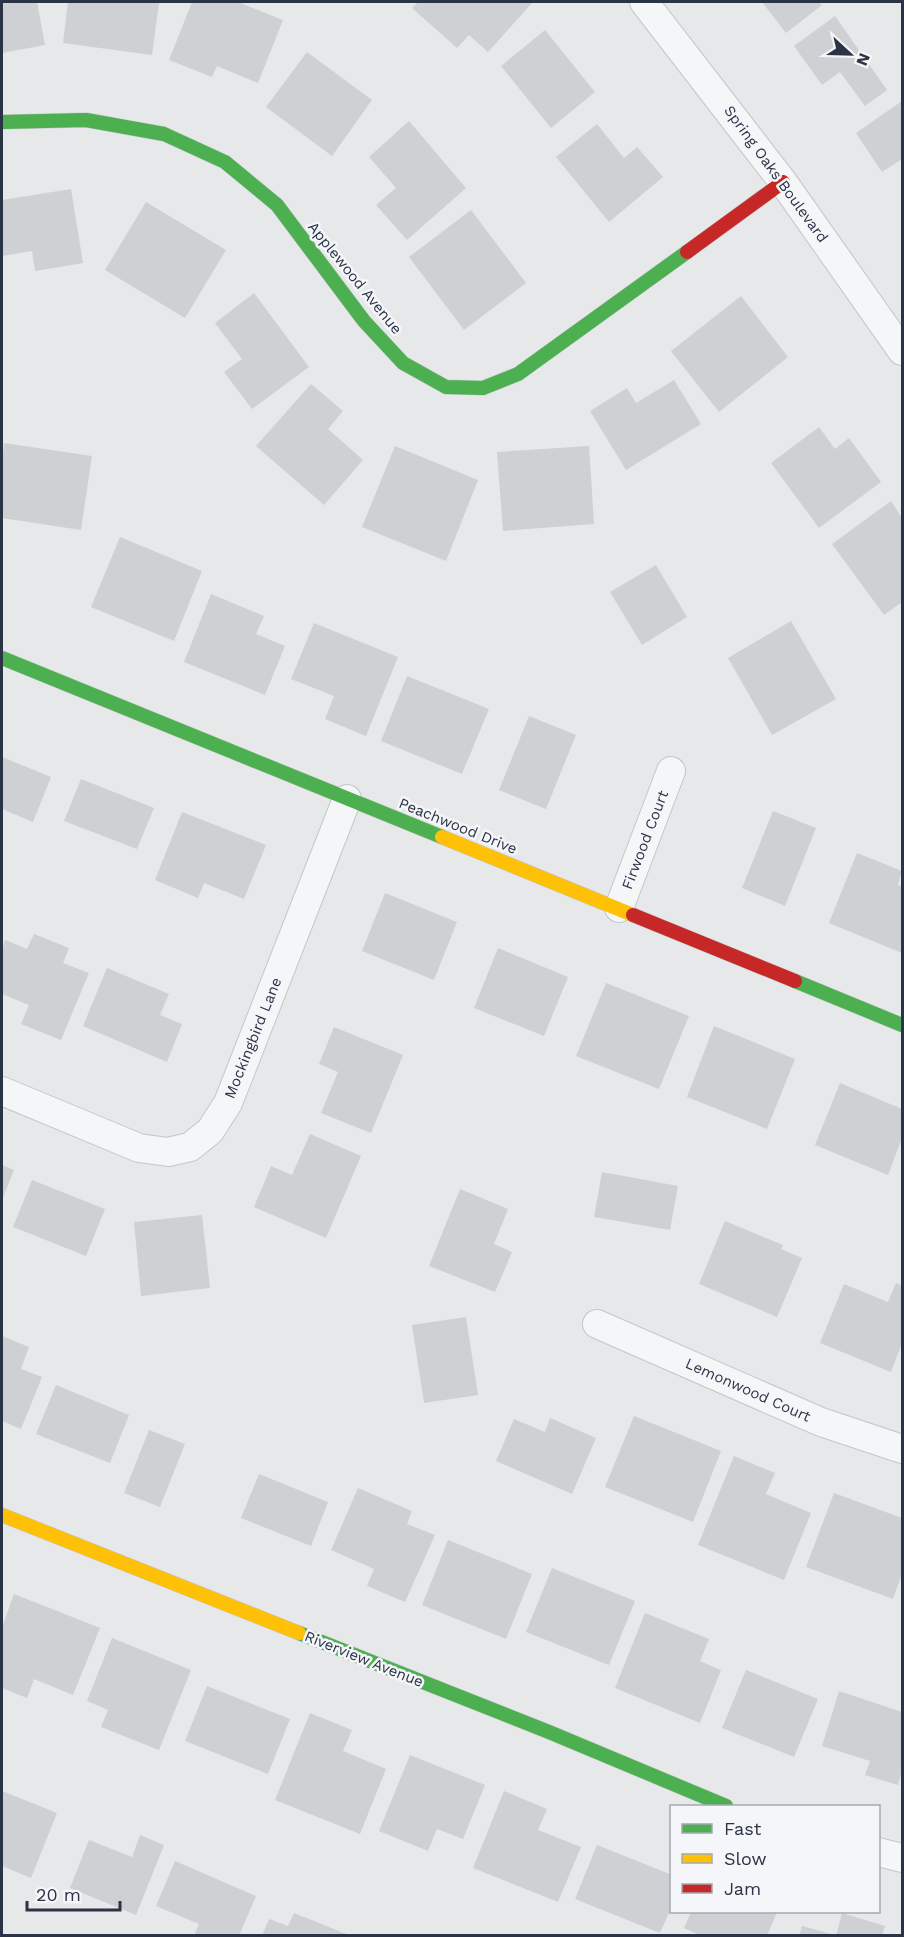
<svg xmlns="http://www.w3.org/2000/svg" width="904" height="1937" font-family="'Work Sans',sans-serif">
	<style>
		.building { fill: #ced0d3 }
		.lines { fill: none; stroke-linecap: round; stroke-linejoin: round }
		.street-casing { stroke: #c4c6c8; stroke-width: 30 }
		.fast-casing { stroke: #c4c6c8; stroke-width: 15 }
		.slow-casing { stroke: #c4c6c8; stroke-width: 15 }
		.jam-casing { stroke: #c4c6c8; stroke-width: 15 }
		.street { stroke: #f5f6f7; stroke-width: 28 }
		.fast { stroke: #4caf50; stroke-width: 14 }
		.slow { stroke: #ffc107; stroke-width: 14 }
		.jam { stroke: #c62828; stroke-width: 14 }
		.labels { text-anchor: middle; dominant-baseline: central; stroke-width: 5; stroke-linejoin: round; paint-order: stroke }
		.street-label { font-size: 15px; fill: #2b3445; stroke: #f4f6f9 }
	</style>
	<rect width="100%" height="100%" fill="#e6e8ea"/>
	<!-- building -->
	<path class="building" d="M2,2H37L45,45L2,53Z
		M68,2L159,3L152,55L63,43Z
		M192,2H238L283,20L258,83L217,66L212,77L169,60Z
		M418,2H533L488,52L469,35L457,48L412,8Z
		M762,2H819L822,5L786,33Z
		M835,16L887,90L865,106L840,72L822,85L794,46Z
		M545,30L595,92L551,128L501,66Z
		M307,52L372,100L332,156L266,107Z
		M902,101V159L882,172L856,133Z
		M409,121L466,188L407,240L376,205L396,188L369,157Z
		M597,124L624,158L637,147L663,177L609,222L556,157Z
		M71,189L83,263L35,271L32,251L2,256V200Z
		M146,202L226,250L185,318L105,270Z
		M471,210L526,283L464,330L409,257Z
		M254,293L309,367L252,409L224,372L242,359L215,323Z
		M741,296L788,357L719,412L671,351Z
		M674,380L701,424L626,470L590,411L627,388L636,403Z
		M311,384L343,411L328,429L363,460L324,505L256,446Z
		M819,427L835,449L849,438L881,482L819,528L771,463Z
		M4,443L92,456L81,530L2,518V463Z
		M395,446L478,480L446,561L362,527Z
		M589,446L594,524L503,531L497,452Z
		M891,501L902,518V602L884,615L832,544Z
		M120,537L202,571L174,641L91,607Z
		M656,565L687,617L642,645L610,592Z
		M211,594L264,616L256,634L285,646L265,695L184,662Z
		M791,621L836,699L772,735L728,658Z
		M314,623L398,657L366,736L325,719L334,696L291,679Z
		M407,676L489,709L462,774L381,741Z
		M529,716L576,735L546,809L499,790Z
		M2,757L51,777L33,822L2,809Z
		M81,779L154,808L137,849L64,821Z
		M773,811L816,828L785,906L742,888Z
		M182,812L266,845L244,899L204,883L198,898L155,880Z
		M857,853L902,871L898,885L902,886V953L829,923Z
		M385,893L457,922L434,980L362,951Z
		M34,934L69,948L63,963L89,973L61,1040L21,1024L29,1005L2,994V950L5,940L27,949Z
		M498,948L568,977L544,1036L474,1008Z
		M107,968L169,994L160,1015L182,1024L167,1062L83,1026Z
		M606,983L689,1016L659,1089L576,1056Z
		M714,1026L795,1059L767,1129L687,1097Z
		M334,1027L403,1055L371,1133L321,1113L338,1072L319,1064Z
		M840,1083L902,1109V1138L888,1175L815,1145Z
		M310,1134L361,1156L326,1238L254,1207L271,1166L292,1175Z
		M2,1165L14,1170L2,1200Z
		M602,1172L678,1186L670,1230L594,1217Z
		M32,1180L105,1209L86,1256L13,1227Z
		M460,1189L508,1209L494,1244L512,1252L495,1292L429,1266Z
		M202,1215L210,1288L141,1296L134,1222Z
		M725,1221L783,1245L781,1249L802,1258L777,1317L699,1284Z
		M896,1283L902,1286V1343L891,1372L820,1343L844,1284L888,1302Z
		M466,1317L478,1395L424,1403L412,1325Z
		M2,1336L29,1347L21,1369L42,1377L21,1429L2,1421Z
		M56,1385L129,1415L110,1463L36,1434Z
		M634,1416L721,1451L693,1522L605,1487Z
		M550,1418L596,1438L572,1494L496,1461L514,1419L545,1432Z
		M149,1430L185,1444L160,1507L124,1493Z
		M734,1456L775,1473L766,1494L811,1513L784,1580L698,1545Z
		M259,1474L328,1502L311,1546L241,1518Z
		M358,1488L412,1511L407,1524L435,1535L405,1602L367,1586L374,1569L331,1550Z
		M834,1493L902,1518V1574L893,1599L806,1567Z
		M448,1540L532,1574L506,1639L422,1605Z
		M552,1568L635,1601L609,1665L526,1632Z
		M14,1594L100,1628L73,1695L34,1679L27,1698L2,1688V1627Z
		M645,1613L709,1639L700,1661L721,1670L700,1723L615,1688Z
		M112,1638L191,1670L159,1750L101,1727L108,1710L87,1701Z
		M746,1670L818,1699L794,1757L722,1728Z
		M207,1686L290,1719L268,1774L185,1741Z
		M839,1691L902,1712V1770L898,1785L865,1775L870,1761L822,1746Z
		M310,1713L352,1730L343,1751L386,1769L360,1834L275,1800Z
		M410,1755L485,1785L463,1839L437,1829L428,1851L379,1831Z
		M2,1791L57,1813L31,1878L2,1866Z
		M504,1791L547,1809L538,1830L581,1847L558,1902L473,1868Z
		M140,1835L164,1845L136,1915L70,1888L89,1840L132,1857Z
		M597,1845L672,1875V1906L660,1933L575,1899Z
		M175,1861L256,1896L239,1936H194L199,1924L156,1906Z
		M691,1912H777L767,1936H702L684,1928Z
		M294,1913L349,1935V1936H262L269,1919L288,1926Z
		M842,1913L885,1926L882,1936H836Z
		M802,1926L835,1935L834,1936H799Z"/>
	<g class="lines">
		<defs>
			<path id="street" d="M644,2L783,182L902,351
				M619,908L671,771
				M2,1091L139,1148L168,1152L190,1147L210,1131L228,1103L347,799
				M597,1324L821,1422L902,1449
				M878,1852L902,1858"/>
			<path id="fast" d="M2,122L86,120L164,134L225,162L277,205L364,321L403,363L446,387L483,388L518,374L687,252
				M2,658L442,837
				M795,981L902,1025
				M299,1633L549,1732L726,1806"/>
			<path id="slow" d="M442,837L633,915
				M2,1515L299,1633"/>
			<path id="jam" d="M687,252L783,182
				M633,915L795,981"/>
		</defs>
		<!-- street casing -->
		<use href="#street" class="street-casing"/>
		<!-- fast casing -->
		<use href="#fast" class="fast-casing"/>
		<!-- slow casing -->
		<use href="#slow" class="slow-casing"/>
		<!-- jam casing -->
		<use href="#jam" class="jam-casing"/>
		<!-- street -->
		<use href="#street" class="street"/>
		<!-- fast -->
		<use href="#fast" class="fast"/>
		<!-- slow -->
		<use href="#slow" class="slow"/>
		<!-- jam -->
		<use href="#jam" class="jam"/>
	</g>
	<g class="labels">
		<!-- street labels -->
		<g class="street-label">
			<text transform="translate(776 174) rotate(54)">Spring Oaks Boulevard</text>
			<text transform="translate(355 278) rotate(51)">Applewood Avenue</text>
			<text transform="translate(458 826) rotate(22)">Peachwood Drive</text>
			<text transform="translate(645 840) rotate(-69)">Firwood Court</text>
			<text transform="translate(253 1038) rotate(-68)">Mockingbird Lane</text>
			<text transform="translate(748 1390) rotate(24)">Lemonwood Court</text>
			<text transform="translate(364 1659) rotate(22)">Riverview Avenue</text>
		</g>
	</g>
	<!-- border -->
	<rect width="904" height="1937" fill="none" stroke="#2b3445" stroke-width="6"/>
	<!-- legend -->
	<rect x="670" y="1805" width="210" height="108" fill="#f4f6f9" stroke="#a4a8b1" stroke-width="1.5"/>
	<rect x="682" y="1824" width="30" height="9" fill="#4caf50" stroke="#a4a8b1" stroke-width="1.5"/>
	<text x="724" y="1835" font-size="18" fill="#2b3445">Fast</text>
	<rect x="682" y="1854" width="30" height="9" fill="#ffc107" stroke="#a4a8b1" stroke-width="1.5"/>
	<text x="724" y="1865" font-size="18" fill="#2b3445">Slow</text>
	<rect x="682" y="1884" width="30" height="9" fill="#c62828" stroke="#a4a8b1" stroke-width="1.5"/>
	<text x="724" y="1895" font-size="18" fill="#2b3445">Jam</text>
	<!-- north arrow -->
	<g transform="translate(850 54) rotate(112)" stroke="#f4f6f9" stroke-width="4.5" paint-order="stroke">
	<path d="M0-4.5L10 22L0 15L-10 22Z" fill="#2b3445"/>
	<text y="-9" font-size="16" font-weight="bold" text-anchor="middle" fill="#2b3445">N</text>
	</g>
	<!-- scale -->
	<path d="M27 1901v9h93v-9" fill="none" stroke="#2b3445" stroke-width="3"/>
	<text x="36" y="1901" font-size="18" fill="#2b3445" stroke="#f4f6f9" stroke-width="4.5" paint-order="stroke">20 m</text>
</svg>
